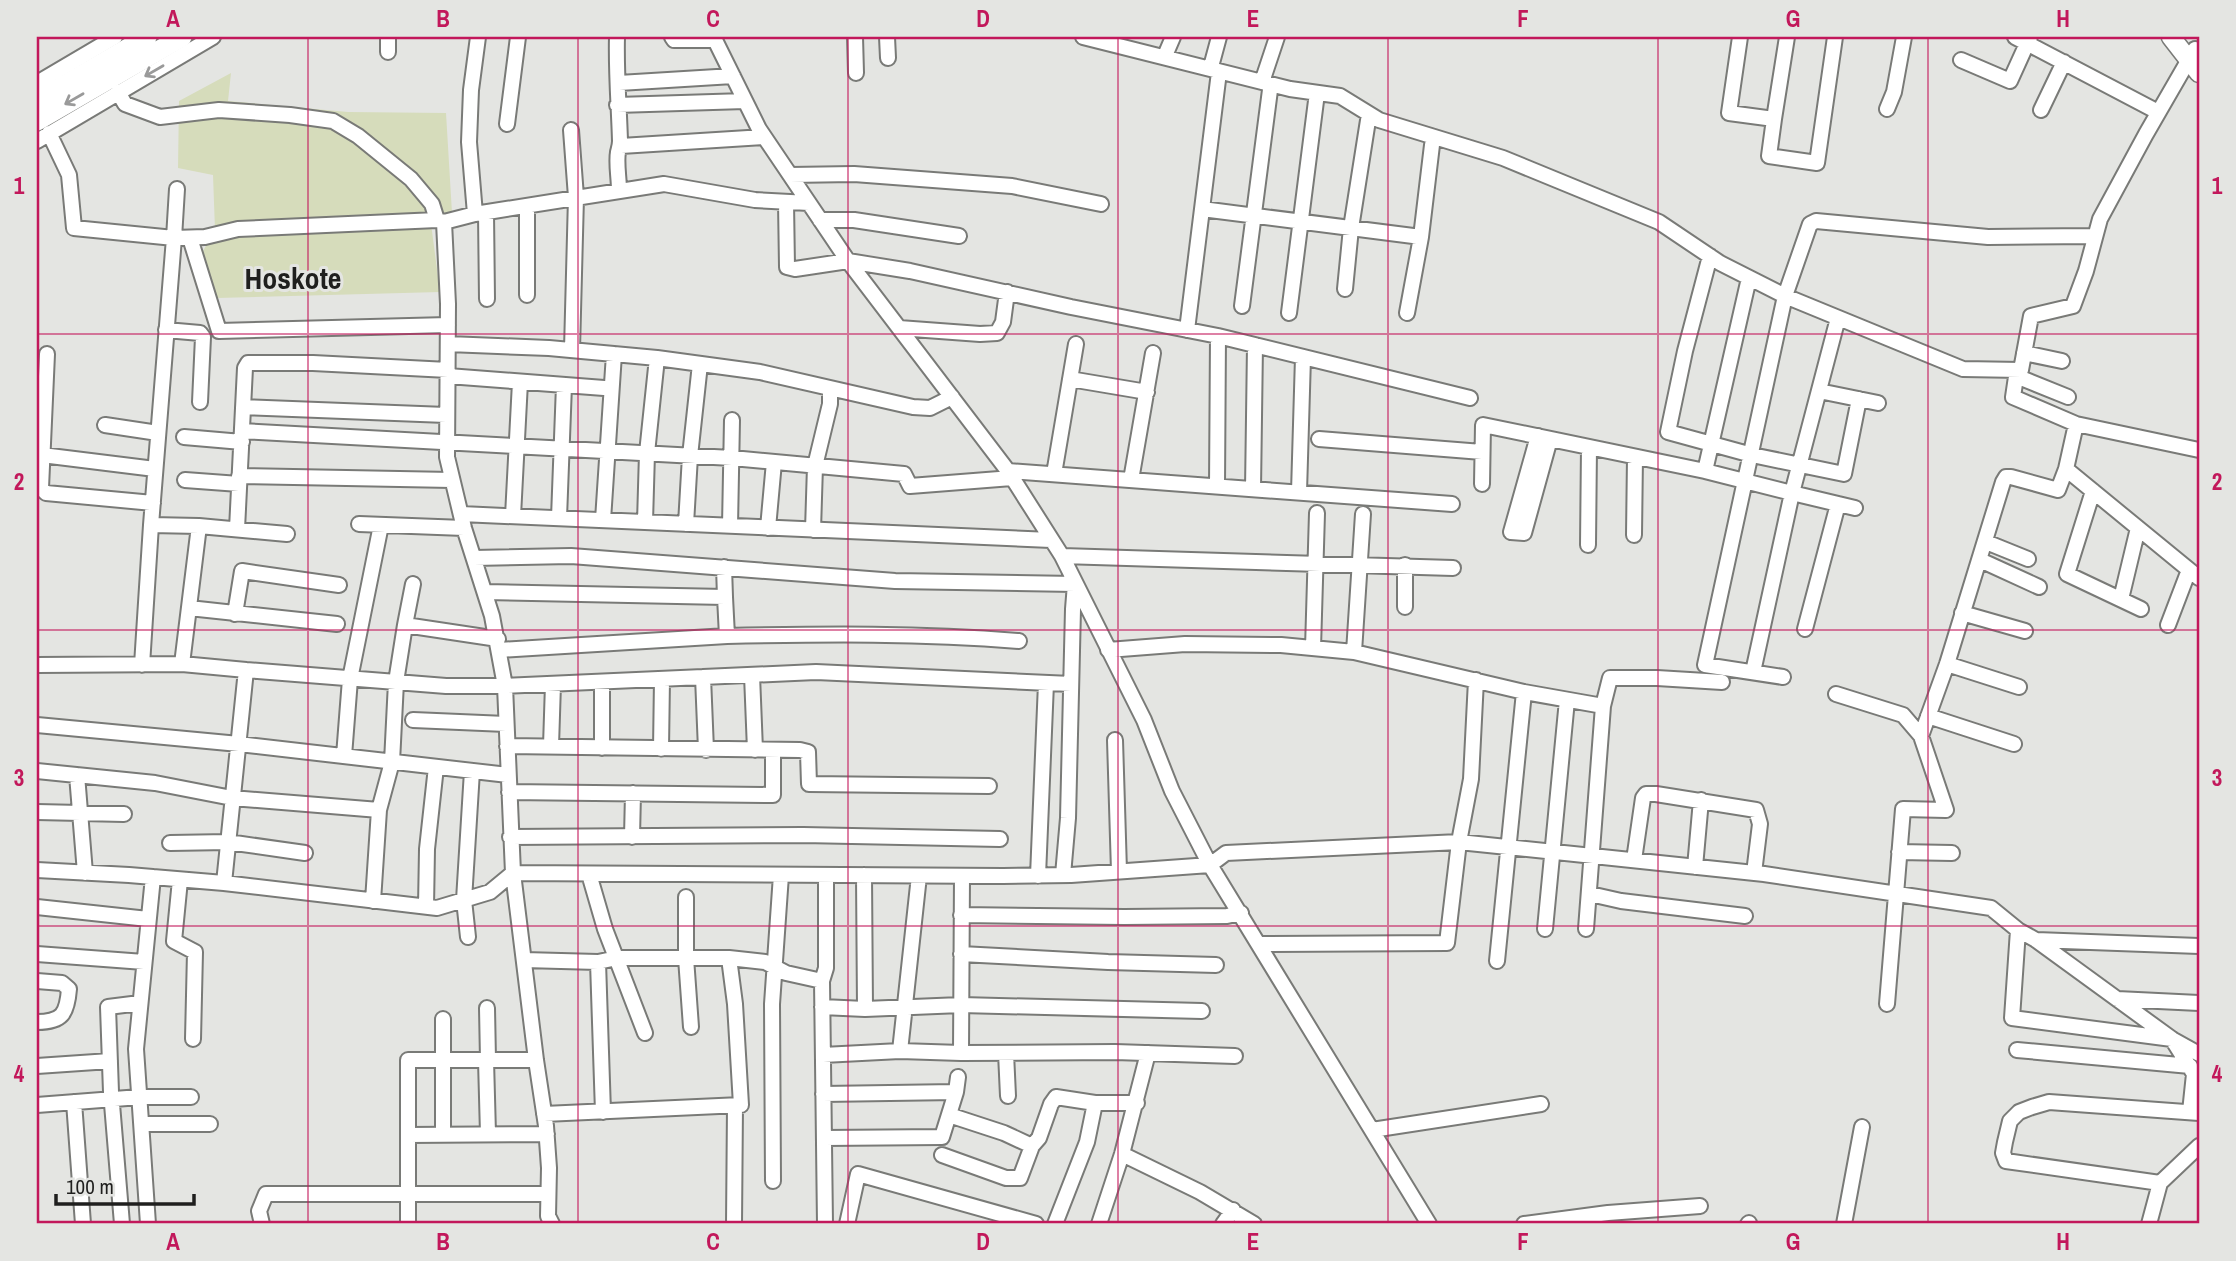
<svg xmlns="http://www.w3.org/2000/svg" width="2236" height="1261" font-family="'Archivo Narrow',sans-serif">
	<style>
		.green { fill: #d6dcbb }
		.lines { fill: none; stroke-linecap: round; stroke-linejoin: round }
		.minor-casing { stroke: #797a77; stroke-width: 18 }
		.major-casing { stroke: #797a77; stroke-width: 21 }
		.highway-casing { stroke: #797a77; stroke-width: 23 }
		.minor { stroke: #fff; stroke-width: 14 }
		.major { stroke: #fff; stroke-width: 18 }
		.highway { stroke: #fff; stroke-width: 19 }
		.oneway { stroke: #9a9a9a }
		.grid { fill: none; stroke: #c2185b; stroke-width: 2; stroke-opacity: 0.55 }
		.labels { text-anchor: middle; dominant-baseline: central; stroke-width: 6; stroke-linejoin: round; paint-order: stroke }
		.district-label { font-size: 30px; font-weight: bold; fill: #1f1f1e; stroke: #e4e5e2 }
		.neatline { fill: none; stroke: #c2185b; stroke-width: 2.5 }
		.grid-label { font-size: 23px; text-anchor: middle; font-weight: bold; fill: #c2185b }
	</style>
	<rect width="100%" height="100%" fill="#e4e5e2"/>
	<!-- green -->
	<path class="green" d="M231,73L228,101L348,112L446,113L452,213L430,216L440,292L217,298L203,251L215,230L213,175L178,168L179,101Z"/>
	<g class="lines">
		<defs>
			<path id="minor" d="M388,37V52
				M478,37L471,90L469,142L475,214L664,184L755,200L809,203
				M617,37C616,72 619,106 620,141C620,145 619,148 618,152C616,163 619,178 619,190
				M672,37L674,40H715
				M716,37L715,40L759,129L848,261L1008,471L1062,556L1144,720L1172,791L1210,865L1429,1224
				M855,37L856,73
				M887,37L888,58
				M1083,37L1290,89L1340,96L1379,120L1503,158L1659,222L1720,263L1785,296L1963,369L2021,370L2031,316L2073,306L2086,271L2100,219L2146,134L2195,49
				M1740,37L1729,113L1774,119L1769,156L1817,163L1835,37
				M2015,37L2158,112
				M1167,51L1173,37
				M1961,60L2010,81L2030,37
				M1212,63L1219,37
				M1262,82L1277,37
				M37,83L115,37
				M619,83L733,76
				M118,92L125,104L160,117L219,110L290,115L333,121L358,136L411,179L432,204L437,220
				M617,105L745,101
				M1887,109L1894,92L1904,37
				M2041,110L2064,62
				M1774,119L1787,37
				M507,124L518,37
				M571,130L576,197L572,350
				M49,133L69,175L74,228L174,238L151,525L199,526L182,664L246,670L224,883
				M37,141L213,37
				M621,146L764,137
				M790,175L854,174L1012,186L1101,204
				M177,189L174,238L205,237L238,229L437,220L444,222L475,214
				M786,202L787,267L795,269L848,261L910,271L1071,307L1218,336L1470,398
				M527,206V295
				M1202,209L1421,237L1432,145
				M486,213L487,299
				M820,220H854L959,236
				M444,222L448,304L447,457L464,528L492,616L505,686L513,873L536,1060L546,1126L549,1168L548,1216L552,1224
				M190,238L219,331L448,325
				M1710,256L1685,351L1668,432L1752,455L1844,474L1859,399
				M1345,289L1351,228L1369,114
				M1242,306L1270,90
				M1289,313L1317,93
				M1407,313L1421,237
				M899,328L980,334L997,333L1003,322L1007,292
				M166,330L200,333L203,337L200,402
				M1187,330L1219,72
				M448,344L549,348L657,358L760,372L913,407L930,408L952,397
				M2024,353L2062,361
				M47,354L41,488L46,493L153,503
				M2017,370L2013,397L2076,424L2199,450
				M448,376L604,388
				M2016,376L2068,397
				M1070,379L1147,392
				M1819,391L1878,403
				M243,407L446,415
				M105,425L158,433
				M242,431L732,458L904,474L910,486L1012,478
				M1538,436L1511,532L1524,533L1550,439
				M184,437L242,442
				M1319,439L1482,452
				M42,455L155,469
				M2066,469L2199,578
				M1008,471L1452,504
				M1705,471L1749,278
				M1054,474L1076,344
				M239,476L452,480
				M185,480L239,484
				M1131,480L1153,353
				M1482,484L1483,425L1705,471L1792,493L1838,318
				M1217,486L1218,336
				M1253,489L1255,345
				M2093,491L2067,574L2141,609
				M1299,492L1303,357
				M461,514L1051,540
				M513,516L520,382
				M559,518L564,385
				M603,520L614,354
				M645,522L647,453L657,358
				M359,524L464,528
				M686,524L690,456L700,364
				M199,526L287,534
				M730,526L732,420
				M768,528L774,462
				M237,529L245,368L248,363H313L448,370
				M813,530L815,466L830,404V388
				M1634,535L1635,457
				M1986,542L2028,559
				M1588,545L1589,447
				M1062,556L1453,568
				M474,558L571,556L895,581L1075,584L1073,609L1068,818L1063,875
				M1980,560L2039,587
				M724,567L725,597
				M485,592L725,597L727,636L499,650
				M2121,599L2138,528
				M1405,607V565
				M189,608L337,624
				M1962,613L2025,631
				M235,614L242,571L339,585
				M405,625L413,584
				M2168,625L2189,570
				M1805,629L1838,504
				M727,636C825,634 921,633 1019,641
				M1313,648L1317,513
				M1108,650L1185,644L1281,645L1354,652L1524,692L1603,706L1610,678H1657L1722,682
				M1354,652L1363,514
				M1947,664L2019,687
				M37,665L182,664
				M142,665L151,525
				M246,670L446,686H505L816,672L1071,684
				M1753,672L1792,493L1855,508
				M752,675L755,750
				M703,677L706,750
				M1783,677L1705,665L1785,296L1810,224L1816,221L1988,237L2095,236
				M602,682V748
				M1836,694L1903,715L1921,736L1946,810L1903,809L1887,1004
				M1928,716L2014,744
				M413,720L506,724
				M37,725L239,744L508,775
				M1921,736L1947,664L2003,482L2006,477H2011L2058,490L2066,469L2076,424
				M1115,740L1119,871
				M507,746L800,750L808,752L809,784L989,786
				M551,746L553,684
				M661,749L662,679
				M344,756L350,679L381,525
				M37,771L155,783L232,798L379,810
				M77,775L85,873
				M509,792L773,795V750
				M37,812L124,814
				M510,837L803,835L1000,839
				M632,837L633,793
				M170,843L228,842L305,853
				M1899,852L1952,853
				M1634,860L1643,798L1646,794H1656L1756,810L1760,824L1754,873
				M1695,867L1701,800
				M37,870L129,875L224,883L437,908L490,892L513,873L1003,876L1071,875L1210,865L1226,853L1459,842L1764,874L1991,908L2018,930L2036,940L2172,1039L2199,1054
				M589,874L605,929L645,1033
				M864,875L865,1009
				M1038,876L1046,683
				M180,880L174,941L195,952L193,1039
				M1590,894L1621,901L1745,916
				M686,897V958L691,1027
				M373,901L379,810L392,762L396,682L405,625L498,639
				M37,907L148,919
				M426,907L427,849L436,767
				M961,915L1124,917L1227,916L1241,913
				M1545,929L1567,700
				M1586,929L1603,706
				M2018,930L2012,1018L2172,1039L2194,1074L2190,1112
				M468,937L464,900L472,771
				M2036,940L2199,946
				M1259,944L1447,943L1459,842L1471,779L1476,680
				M37,954L144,962
				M961,954L1108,962L1216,965
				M524,960L598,962L617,958H729L765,962L786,973L822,981
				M1497,961L1524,692
				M598,962L603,1112
				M37,981L62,983L69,989C67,1014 62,1022 37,1022
				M2117,999L2199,1003
				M822,1007L865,1009L961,1005L1202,1011
				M487,1008L488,1060
				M2017,1050L2190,1066
				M900,1051L961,1053L962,876
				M961,1053L1115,1052L1235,1056
				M1006,1053L1008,1096
				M823,1055L900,1051L919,876
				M486,1060L488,1134
				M37,1066L110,1061
				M956,1092L958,1077
				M823,1094L956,1092L942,1137L824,1138
				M74,1102L83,1224
				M37,1105L140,1097H191
				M544,1114L741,1105L735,1004L729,958
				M949,1115L1004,1133L1032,1146
				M142,1124H210
				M1372,1130L1541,1104
				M443,1134V1019
				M408,1135L547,1134
				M1122,1154L1200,1192L1254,1224
				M942,1155L1006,1178H1020L1032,1146L1039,1138L1051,1104L1056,1097L1095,1103H1137
				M773,1181L772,1004L781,875
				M2160,1183L2006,1161L2003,1153L2005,1142L2010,1121L2019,1112L2032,1107L2049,1102L2199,1113
				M122,1224L111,1092L108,1007L140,1003
				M148,1224L136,1049L153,877
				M262,1224L259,1211L266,1194H548
				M408,1224V1060H536
				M734,1224L735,1106
				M825,1224L822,981L826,968V875
				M847,1224L858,1174L1036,1224
				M1055,1224L1087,1142L1095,1103
				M1099,1224L1122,1154L1148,1053
				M1223,1224L1233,1210
				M1524,1224L1608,1213L1700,1206
				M1748,1224L1749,1223
				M1844,1224L1862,1127
				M2149,1224L2160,1183L2199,1146"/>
			<path id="major" d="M2171,37L2199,73"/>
			<path id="highway" d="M37,101L147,37
				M37,121L182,37"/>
		</defs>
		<!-- minor casing -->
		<use href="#minor" class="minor-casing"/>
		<!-- major casing -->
		<use href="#major" class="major-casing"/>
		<!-- highway casing -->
		<use href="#highway" class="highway-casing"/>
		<!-- minor -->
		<use href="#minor" class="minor"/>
		<!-- major -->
		<use href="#major" class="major"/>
		<!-- highway -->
		<use href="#highway" class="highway"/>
	</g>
	<!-- one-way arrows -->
	<defs><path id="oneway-shaft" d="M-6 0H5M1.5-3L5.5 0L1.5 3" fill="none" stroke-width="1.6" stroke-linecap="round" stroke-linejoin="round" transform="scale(1.75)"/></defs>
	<g class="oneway">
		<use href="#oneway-shaft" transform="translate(154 71) rotate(150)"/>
		<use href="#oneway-shaft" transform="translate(74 99) rotate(150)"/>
	</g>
	<!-- grid -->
	<path class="grid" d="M308,37V1224M578,37V1224M848,37V1224M1118,37V1224M1388,37V1224M1658,37V1224M1928,37V1224M37,334H2199M37,630H2199M37,926H2199"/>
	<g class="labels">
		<!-- district labels -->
		<g class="district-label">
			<text x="293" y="278">Hoskote</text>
		</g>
	</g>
	<!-- border -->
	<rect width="2236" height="1261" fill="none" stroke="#e4e5e2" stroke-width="77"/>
	<!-- scale -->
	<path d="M56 1194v10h138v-10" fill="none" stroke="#1f1f1e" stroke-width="3.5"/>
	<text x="66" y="1194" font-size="21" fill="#1f1f1e" stroke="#e4e5e2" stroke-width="5" paint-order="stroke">100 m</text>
	<rect x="38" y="38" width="2160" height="1184" class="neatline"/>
	<g class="grid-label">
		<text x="173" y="27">A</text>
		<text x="443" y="27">B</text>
		<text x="713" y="27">C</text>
		<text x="983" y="27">D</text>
		<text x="1253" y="27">E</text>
		<text x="1523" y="27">F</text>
		<text x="1793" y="27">G</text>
		<text x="2063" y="27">H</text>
		<text x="19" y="194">1</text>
		<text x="2217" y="194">1</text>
		<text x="19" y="490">2</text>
		<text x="2217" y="490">2</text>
		<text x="19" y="786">3</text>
		<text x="2217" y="786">3</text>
		<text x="19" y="1082">4</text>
		<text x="2217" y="1082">4</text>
		<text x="173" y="1250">A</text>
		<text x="443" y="1250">B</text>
		<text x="713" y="1250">C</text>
		<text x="983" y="1250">D</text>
		<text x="1253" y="1250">E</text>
		<text x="1523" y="1250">F</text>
		<text x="1793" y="1250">G</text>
		<text x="2063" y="1250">H</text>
	</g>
</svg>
